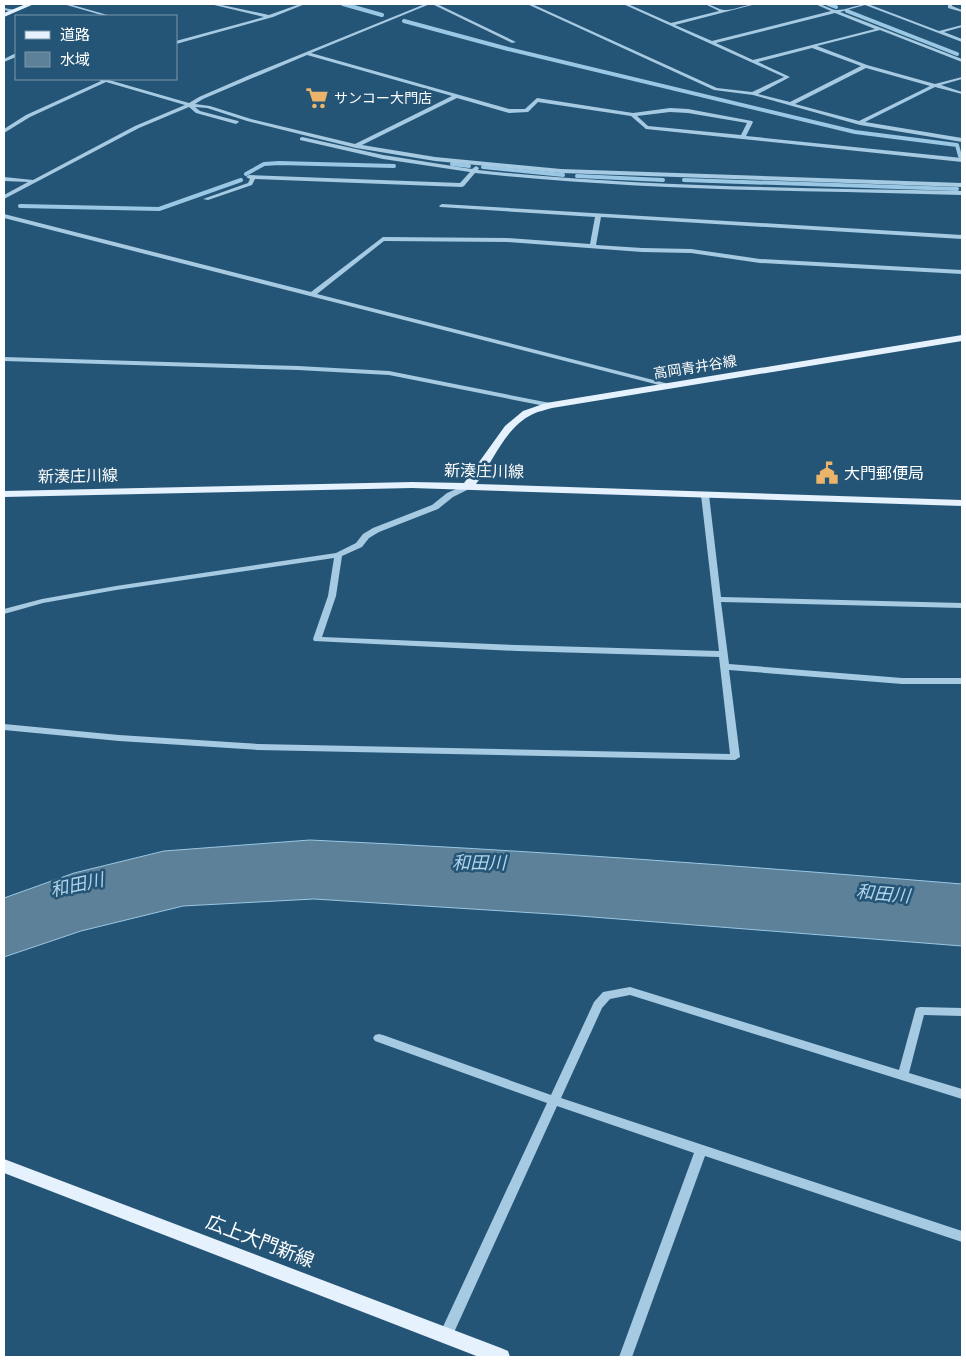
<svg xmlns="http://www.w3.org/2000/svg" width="966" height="1361" font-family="'DM Sans','Noto Sans JP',sans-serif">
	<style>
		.water { fill: #5e819a; stroke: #9ac7e3 }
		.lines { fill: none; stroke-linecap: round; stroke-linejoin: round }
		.stream { stroke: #9ac7e3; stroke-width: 4 }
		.minor { fill: #a6cae2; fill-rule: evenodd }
		.major { fill: #e5f1fc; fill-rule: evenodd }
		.labels { text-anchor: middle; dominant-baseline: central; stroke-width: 5; stroke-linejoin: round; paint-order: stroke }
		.far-poi-label { font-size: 14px; fill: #fff; stroke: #255576; text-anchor: start }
		.far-street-label { font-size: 14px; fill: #fff; stroke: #255576 }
		.street-label { font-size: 16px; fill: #fff; stroke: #255576 }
		.poi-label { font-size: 16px; fill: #fff; stroke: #255576; text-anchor: start }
		.water-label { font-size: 18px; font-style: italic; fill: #b1d4eb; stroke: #255576 }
		.near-street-label { font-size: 19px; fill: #fff; stroke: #255576 }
	</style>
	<rect width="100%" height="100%" fill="#255576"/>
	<!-- water -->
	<path class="water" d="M310,840C528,850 745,866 962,884V946L567,915L314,899L183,906L81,931L4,957V898L74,873L164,851Z"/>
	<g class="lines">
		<!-- stream -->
		<path class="stream" d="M343,4L382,15
			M828,4L836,7
			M847,11L957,54
			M404,21L508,49L855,132L957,145L960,156
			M452,164L469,166
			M483,167L563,175
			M246,174L264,164L279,163L394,166
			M577,176L663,180
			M684,180L957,189
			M20,206L159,209L241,180"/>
		<!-- minor -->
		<path class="minor" d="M63,4H69L111,16H105Z
			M210,4H217L269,15L300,4H305L273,17L176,44V41L264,17Z
			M425,4H430L311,53L509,109H525L537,98L633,113L670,108L688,109L752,121L753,122L746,136L962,158V162L646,129L631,116L538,102L528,112L509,113L457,98L362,145L435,157L561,169L962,183V187L561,173L435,161L356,148L247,121L207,108L195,107L200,111L238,121L239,122L236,124L196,113L189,107L139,128L4,199V195L28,182L4,181V177L33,180L135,126L185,105L106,82L30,117L4,133V129L26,115L101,81L97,79H109V80L189,103L199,97L252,74ZM307,55L452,96L355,144L251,119L210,106L195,104L203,99ZM670,112L688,113L747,123L741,135L648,126L637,116Z
			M432,4H437L516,42L512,43Z
			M527,4H532L717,88L752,92L784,77L623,4H628L671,23L719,11L705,4C712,4 717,9 724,10C732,11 746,4 756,4L675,25L712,41L831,11L815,4C823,4 828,8 835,10C844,11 858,4 868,4L939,31L962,25V27L944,32L962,39V42L865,5L840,12L962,59V62L880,30L817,46L867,65L935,84L962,77V79L941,85L962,92V94L935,87L865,122L962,138V142L860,125L753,95L714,90ZM835,13L875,29L753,60L716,43ZM812,48L861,66L790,102L758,94L790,77L758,62ZM866,68L930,86L859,121L795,104Z
			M948,4H952V6L962,10V12L948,8Z
			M4,8L15,10V11L13,12L4,10Z
			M14,54H16V57L4,62V59Z
			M302,137L383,155L465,168L472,169L476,166L479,168L478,170C639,187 800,188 962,191V195C923,194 884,193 845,192C721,190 598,186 475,173L464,186L462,187L255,179L252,185L208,200L203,199L248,183L250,179L246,177L249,175L460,183L470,172L383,159L300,140V138Z
			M442,204L962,235V239L601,217L596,245L642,248L691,249L760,259L962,270V274L760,263L691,253L642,252L507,242L384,241L317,294L669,384V386L667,387L4,218V214L311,292L383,237L507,238L590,244L595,217L440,207L439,206Z
			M4,357L298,366L389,371L550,403L554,405L550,407L389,375L298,370L4,361Z
			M468,484H471L472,486L471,488L453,497L438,509L379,532L369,538L362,547L342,556L336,596L322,637L517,645L719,651L701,495L705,493L709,495L721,597L962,603V608L721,602L729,664L902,678H962V684H902L729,670L740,757L735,760L258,750L119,741L4,730V724L119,735L258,744L730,754L719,657L517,651L314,641L313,639L328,596L334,558L116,590L43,603L4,614V609L42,599L116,586L336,553L356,543L363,534L373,528L432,505L447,493Z
			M630,987L899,1070L916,1008L920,1007L962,1008V1016L924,1015L909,1073L962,1089V1099L630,995L610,999L602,1008L561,1098L962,1231V1242L705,1156L632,1357H619L694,1153L557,1106L451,1339L446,1341L441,1339L440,1335L441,1331L547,1103L375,1041L373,1038L375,1035L379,1034L383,1035L551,1095L594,1002L603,992Z"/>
		<!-- major -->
		<path class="major" d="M26,4H34L4,17V13Z
			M962,335V341L552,408C546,410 539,411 533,414C505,427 494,461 476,484L962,500V506L412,488L4,497V491L412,482L464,483L505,426L523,411L546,403Z
			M4,1159L501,1348L508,1351L510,1357H479L4,1173Z"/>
	</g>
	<!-- icons -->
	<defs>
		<symbol id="supermarket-bare" viewBox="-9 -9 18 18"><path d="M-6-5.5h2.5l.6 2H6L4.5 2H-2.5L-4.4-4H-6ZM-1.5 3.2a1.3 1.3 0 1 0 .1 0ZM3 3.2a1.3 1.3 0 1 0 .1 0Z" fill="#ecb36b" stroke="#255576" stroke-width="2.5" paint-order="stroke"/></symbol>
		<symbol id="civic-bare" viewBox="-9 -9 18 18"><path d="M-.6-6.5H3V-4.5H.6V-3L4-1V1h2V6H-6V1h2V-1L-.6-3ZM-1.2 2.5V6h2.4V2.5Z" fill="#ecb36b" stroke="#255576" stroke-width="2.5" paint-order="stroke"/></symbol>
	</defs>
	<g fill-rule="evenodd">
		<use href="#supermarket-bare" x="301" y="82" width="32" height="32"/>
		<use href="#civic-bare" x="811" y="457" width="32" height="32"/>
	</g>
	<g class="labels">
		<!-- far-poi labels -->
		<g class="far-poi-label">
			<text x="334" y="98">サンコー大門店</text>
		</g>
		<!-- far-street labels -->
		<g class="far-street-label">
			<text transform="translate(695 367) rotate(-9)">高岡青井谷線</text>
		</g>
		<!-- street labels -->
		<g class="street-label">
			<text transform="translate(484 471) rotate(1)">新湊庄川線</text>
			<text transform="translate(78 476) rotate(-1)">新湊庄川線</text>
		</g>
		<!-- poi labels -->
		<g class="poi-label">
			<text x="844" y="473">大門郵便局</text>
		</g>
		<!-- water labels -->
		<g class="water-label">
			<text x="479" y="863">和田川</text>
			<text transform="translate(77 885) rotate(-12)">和田川</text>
			<text transform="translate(883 894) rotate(5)">和田川</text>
		</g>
		<!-- near-street labels -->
		<g class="near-street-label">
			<text transform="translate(260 1241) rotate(21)">広上大門新線</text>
		</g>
	</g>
	<!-- border -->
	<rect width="966" height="1361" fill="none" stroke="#ffffff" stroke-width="10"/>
	<!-- legend -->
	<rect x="15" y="15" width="162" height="65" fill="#255576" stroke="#7c99ad"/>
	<rect x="25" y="31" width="25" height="8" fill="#e5f1fc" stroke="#7c99ad"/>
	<text x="60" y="40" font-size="15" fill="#ffffff">道路</text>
	<rect x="25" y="52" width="25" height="15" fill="#5e819a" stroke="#7c99ad"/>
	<text x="60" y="65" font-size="15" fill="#ffffff">水域</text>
</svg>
